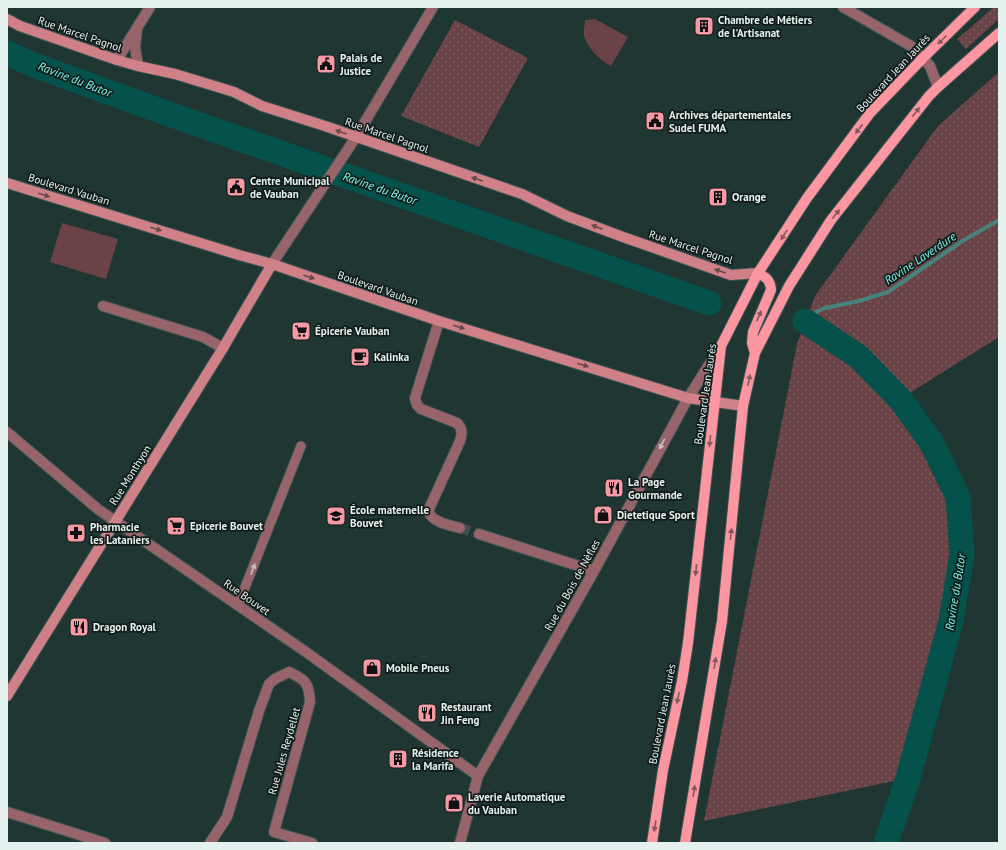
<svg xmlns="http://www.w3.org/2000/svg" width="1006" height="850" font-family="'PT Sans',sans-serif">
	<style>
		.grass { fill: url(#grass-dots) }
		.green { fill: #694346 }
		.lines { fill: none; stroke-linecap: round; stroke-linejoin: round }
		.stream { stroke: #48827d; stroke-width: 4 }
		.river { stroke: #05524c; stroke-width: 25 }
		.minor-tunnel { stroke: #3d524f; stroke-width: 10; stroke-dasharray: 10 5; stroke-linecap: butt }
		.pedestrian-casing { stroke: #3f5451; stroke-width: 11 }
		.minor-casing { stroke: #3f5451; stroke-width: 12 }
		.tertiary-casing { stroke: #3f5451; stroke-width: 12 }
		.secondary-casing { stroke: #3f5451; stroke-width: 12 }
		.primary-casing { stroke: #3f5451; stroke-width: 12 }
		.pedestrian { stroke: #976569; stroke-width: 9 }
		.minor { stroke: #976569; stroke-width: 10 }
		.tertiary { stroke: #976569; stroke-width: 10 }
		.secondary { stroke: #d08188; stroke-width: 10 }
		.primary { stroke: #fc96a0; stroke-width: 10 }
		.oneway { fill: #86585d }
		.oneway2 { fill: #67494c }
		.oneway3 { fill: #c9c0c0 }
		.labels { text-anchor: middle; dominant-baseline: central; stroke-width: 3.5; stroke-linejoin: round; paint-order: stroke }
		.poi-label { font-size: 11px; font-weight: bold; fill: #e4f1ef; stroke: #111b1a; text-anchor: start }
		.street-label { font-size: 11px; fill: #e4f1ef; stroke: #111b1a }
		.water-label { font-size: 12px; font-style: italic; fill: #7dfaed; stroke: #111b1a }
	</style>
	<defs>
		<pattern id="grass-dots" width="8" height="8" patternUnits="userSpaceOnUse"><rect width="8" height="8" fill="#694346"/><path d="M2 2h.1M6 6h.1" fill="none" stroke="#7e5f61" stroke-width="1.8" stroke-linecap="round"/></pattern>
	</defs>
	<rect width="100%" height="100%" fill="#1f3633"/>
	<!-- grass -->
	<path class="grass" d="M994,7H999V19L966,49L957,39Z
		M455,20L528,58L479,147L401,116Z
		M999,72V337L900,399L931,442L958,497L962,554L951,621L908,778L704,821L797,344L815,296L938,126Z"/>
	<!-- green -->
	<path class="green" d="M595,19L628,37L611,66C599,59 588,49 584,36C583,31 585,24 585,20Z
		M62,223L118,239L106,279L50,262Z"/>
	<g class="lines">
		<!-- stream -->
		<path class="stream" d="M805,321L818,311L825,308L859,301L888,292L964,240L999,220"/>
		<!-- river -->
		<path class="river" d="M7,53L31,64L166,113L709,303
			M805,321L859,357L900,399L931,442L958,497L962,554L951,621L908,778L886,843"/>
		<!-- minor-tunnel -->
		<path class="minor-tunnel" d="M460,528L479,534"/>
		<defs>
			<path id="pedestrian" d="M238,605L301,446"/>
			<path id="minor" d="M843,7L911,46L930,66L938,87
				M272,264L356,137L433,7
				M103,306L203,337L223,348
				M439,321L415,398L417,405L421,409L457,423C463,429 462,434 460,441L429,509V513C435,523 449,525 460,528
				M7,432L99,510L306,652L478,776
				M479,534L594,571
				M7,812L105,843
				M210,843L227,817L259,711L269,684L275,679L289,672C306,680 309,683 310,702L274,832L312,843
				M460,843L478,776L594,571L688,398L721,346"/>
			<path id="tertiary" d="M137,30L135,47L138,66
				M117,60L150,7"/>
			<path id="secondary" d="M7,19L20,26L117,60L138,66L175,74L234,92L262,106L325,126L522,194L567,216L623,237L731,275L758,273
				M7,183L239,255L272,264L439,321L688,398L743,406
				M7,696L223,348L272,264"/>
			<path id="primary" d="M755,353L752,343L753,332L771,290C770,280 767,278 758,273
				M652,843L663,770L682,681L688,643L721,346L758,273L807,198L870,113L923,58L975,7
				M685,843L722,621L743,406L755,353L789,286L831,220L929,96L938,87L999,33"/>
		</defs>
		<!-- pedestrian casing -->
		<use href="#pedestrian" class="pedestrian-casing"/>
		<!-- minor casing -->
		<use href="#minor" class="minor-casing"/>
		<!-- tertiary casing -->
		<use href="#tertiary" class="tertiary-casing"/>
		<!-- secondary casing -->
		<use href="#secondary" class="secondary-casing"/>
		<!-- primary casing -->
		<use href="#primary" class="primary-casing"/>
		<!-- pedestrian -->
		<use href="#pedestrian" class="pedestrian"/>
		<!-- minor -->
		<use href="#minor" class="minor"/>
		<!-- tertiary -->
		<use href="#tertiary" class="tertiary"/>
		<!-- secondary -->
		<use href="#secondary" class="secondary"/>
		<!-- primary -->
		<use href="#primary" class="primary"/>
	</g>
	<!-- one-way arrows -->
	<defs><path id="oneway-solid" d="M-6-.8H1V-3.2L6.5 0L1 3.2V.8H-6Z"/></defs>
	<g class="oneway">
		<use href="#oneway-solid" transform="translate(942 40) rotate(135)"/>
		<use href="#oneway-solid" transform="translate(916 112) rotate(-52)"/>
		<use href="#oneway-solid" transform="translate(859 129) rotate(127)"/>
		<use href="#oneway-solid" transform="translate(836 214) rotate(-52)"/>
		<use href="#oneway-solid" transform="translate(784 235) rotate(122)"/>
		<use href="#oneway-solid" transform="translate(759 316) rotate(-67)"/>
		<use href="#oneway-solid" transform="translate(749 380) rotate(-78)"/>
		<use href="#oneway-solid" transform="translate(710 441) rotate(96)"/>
		<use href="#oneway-solid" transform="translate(731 534) rotate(-84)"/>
		<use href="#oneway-solid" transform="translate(696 570) rotate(96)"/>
		<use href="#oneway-solid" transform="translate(715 663) rotate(-81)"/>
		<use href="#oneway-solid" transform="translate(678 698) rotate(102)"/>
		<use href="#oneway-solid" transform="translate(694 791) rotate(-81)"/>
		<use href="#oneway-solid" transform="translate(655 826) rotate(99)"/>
	</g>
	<g class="oneway2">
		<use href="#oneway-solid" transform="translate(341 132) rotate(-160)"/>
		<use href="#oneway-solid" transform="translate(477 179) rotate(-161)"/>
		<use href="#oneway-solid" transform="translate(44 195) rotate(17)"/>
		<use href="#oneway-solid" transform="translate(597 227) rotate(-159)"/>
		<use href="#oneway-solid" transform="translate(156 229) rotate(18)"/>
		<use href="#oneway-solid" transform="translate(720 271) rotate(-161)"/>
		<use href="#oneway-solid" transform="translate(309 277) rotate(19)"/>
		<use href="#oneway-solid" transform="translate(459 327) rotate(17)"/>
		<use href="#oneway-solid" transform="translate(583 365) rotate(17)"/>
	</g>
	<g class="oneway3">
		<use href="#oneway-solid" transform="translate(662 444) rotate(118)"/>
		<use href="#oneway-solid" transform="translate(253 569) rotate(-69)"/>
	</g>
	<!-- icons -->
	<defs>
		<symbol id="building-square" viewBox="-11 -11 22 22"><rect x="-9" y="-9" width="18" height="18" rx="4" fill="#f49aa3" stroke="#111b1a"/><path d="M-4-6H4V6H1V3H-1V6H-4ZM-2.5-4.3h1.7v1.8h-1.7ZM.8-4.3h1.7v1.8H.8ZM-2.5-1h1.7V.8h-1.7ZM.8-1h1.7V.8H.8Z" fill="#111"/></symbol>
		<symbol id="civic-square" viewBox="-11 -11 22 22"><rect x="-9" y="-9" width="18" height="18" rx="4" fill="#f49aa3" stroke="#111b1a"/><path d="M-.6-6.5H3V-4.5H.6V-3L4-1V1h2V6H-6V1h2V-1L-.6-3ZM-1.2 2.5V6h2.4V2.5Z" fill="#111"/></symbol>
		<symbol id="supermarket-square" viewBox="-11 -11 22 22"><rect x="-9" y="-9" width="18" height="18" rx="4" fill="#f49aa3" stroke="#111b1a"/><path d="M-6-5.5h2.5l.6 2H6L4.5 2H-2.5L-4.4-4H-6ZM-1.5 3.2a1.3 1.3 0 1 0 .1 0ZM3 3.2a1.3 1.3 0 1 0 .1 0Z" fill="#111"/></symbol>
		<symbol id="cafe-square" viewBox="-11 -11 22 22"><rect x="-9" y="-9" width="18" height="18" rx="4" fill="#f49aa3" stroke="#111b1a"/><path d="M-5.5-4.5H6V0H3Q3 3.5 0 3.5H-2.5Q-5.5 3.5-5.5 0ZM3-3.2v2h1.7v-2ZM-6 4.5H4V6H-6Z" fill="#111"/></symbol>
		<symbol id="restaurant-square" viewBox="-11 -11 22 22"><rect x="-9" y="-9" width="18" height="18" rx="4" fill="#f49aa3" stroke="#111b1a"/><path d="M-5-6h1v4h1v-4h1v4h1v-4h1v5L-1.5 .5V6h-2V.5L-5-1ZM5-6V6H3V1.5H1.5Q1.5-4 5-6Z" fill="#111"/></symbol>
		<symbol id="shop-square" viewBox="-11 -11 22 22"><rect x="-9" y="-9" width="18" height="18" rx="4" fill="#f49aa3" stroke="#111b1a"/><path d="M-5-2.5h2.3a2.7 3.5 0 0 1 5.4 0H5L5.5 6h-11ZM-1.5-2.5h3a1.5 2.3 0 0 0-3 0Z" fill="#111"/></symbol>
		<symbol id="school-square" viewBox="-11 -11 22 22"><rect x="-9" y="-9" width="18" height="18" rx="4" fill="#f49aa3" stroke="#111b1a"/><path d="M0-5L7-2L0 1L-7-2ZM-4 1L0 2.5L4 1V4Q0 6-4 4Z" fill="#111"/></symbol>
		<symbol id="pharmacy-square" viewBox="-11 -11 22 22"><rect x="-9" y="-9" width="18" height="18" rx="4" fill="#f49aa3" stroke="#111b1a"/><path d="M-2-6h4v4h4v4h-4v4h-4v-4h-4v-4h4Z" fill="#111"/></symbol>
	</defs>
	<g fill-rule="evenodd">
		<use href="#building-square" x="693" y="15" width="22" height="22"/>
		<use href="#civic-square" x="315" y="53" width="22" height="22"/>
		<use href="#civic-square" x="644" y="110" width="22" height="22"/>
		<use href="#civic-square" x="225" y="176" width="22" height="22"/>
		<use href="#building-square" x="707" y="186" width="22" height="22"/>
		<use href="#supermarket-square" x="290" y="320" width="22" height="22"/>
		<use href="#cafe-square" x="349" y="346" width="22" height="22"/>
		<use href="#restaurant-square" x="603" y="477" width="22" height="22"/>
		<use href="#shop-square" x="592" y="504" width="22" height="22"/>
		<use href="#school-square" x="325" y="505" width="22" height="22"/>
		<use href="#supermarket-square" x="165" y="515" width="22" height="22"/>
		<use href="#pharmacy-square" x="65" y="522" width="22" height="22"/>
		<use href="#restaurant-square" x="68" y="616" width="22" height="22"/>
		<use href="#shop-square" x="361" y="657" width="22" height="22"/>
		<use href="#restaurant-square" x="416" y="702" width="22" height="22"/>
		<use href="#building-square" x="387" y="748" width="22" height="22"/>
		<use href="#shop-square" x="443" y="792" width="22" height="22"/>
	</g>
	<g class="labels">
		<!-- poi labels -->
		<g class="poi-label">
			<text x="718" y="20">Chambre de Métiers<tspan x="718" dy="13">de l'Artisanat</tspan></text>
			<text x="340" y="58">Palais de<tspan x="340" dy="13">Justice</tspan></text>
			<text x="669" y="115">Archives départementales<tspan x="669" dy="13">Sudel FUMA</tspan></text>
			<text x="250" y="181">Centre Municipal<tspan x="250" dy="13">de Vauban</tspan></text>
			<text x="732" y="197">Orange</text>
			<text x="315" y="331">Épicerie Vauban</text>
			<text x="374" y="357">Kalinka</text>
			<text x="628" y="482">La Page<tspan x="628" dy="13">Gourmande</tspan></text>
			<text x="350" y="510">École maternelle<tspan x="350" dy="13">Bouvet</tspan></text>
			<text x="617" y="515">Dietetique Sport</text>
			<text x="190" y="526">Epicerie Bouvet</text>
			<text x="90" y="527">Pharmacie<tspan x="90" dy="13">les Lataniers</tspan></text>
			<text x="93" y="627">Dragon Royal</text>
			<text x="386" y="668">Mobile Pneus</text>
			<text x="441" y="707">Restaurant<tspan x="441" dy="13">Jin Feng</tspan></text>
			<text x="412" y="753">Résidence<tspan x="412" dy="13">la Marifa</tspan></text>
			<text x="468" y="797">Laverie Automatique<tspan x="468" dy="13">du Vauban</tspan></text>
		</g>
		<!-- street labels -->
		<g class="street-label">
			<text transform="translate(80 34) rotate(19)">Rue Marcel Pagnol</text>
			<text transform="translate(893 73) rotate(-47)">Boulevard Jean Jaurès</text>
			<text transform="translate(387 135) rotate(19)">Rue Marcel Pagnol</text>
			<text transform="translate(69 189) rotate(17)">Boulevard Vauban</text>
			<text transform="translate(691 247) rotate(18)">Rue Marcel Pagnol</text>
			<text transform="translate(378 288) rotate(19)">Boulevard Vauban</text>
			<text transform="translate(705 394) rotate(-82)">Boulevard Jean Jaurès</text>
			<text transform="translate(130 475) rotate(-58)">Rue Monthyon</text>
			<text transform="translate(572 585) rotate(-61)">Rue du Bois de Nèfles</text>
			<text transform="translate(247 597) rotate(35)">Rue Bouvet</text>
			<text transform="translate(662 714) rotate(-79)">Boulevard Jean Jaurès</text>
			<text transform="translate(284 751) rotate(-74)">Rue Jules Reydellet</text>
		</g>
		<!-- water labels -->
		<g class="water-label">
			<text transform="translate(75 79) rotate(21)">Ravine du Butor</text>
			<text transform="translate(380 188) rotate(19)">Ravine du Butor</text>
			<text transform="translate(920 258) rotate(-34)">Ravine Laverdure</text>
			<text transform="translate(955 592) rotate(-81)">Ravine du Butor</text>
		</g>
	</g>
	<!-- border -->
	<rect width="1006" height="850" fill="none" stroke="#e4f1ef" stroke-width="16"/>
</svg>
